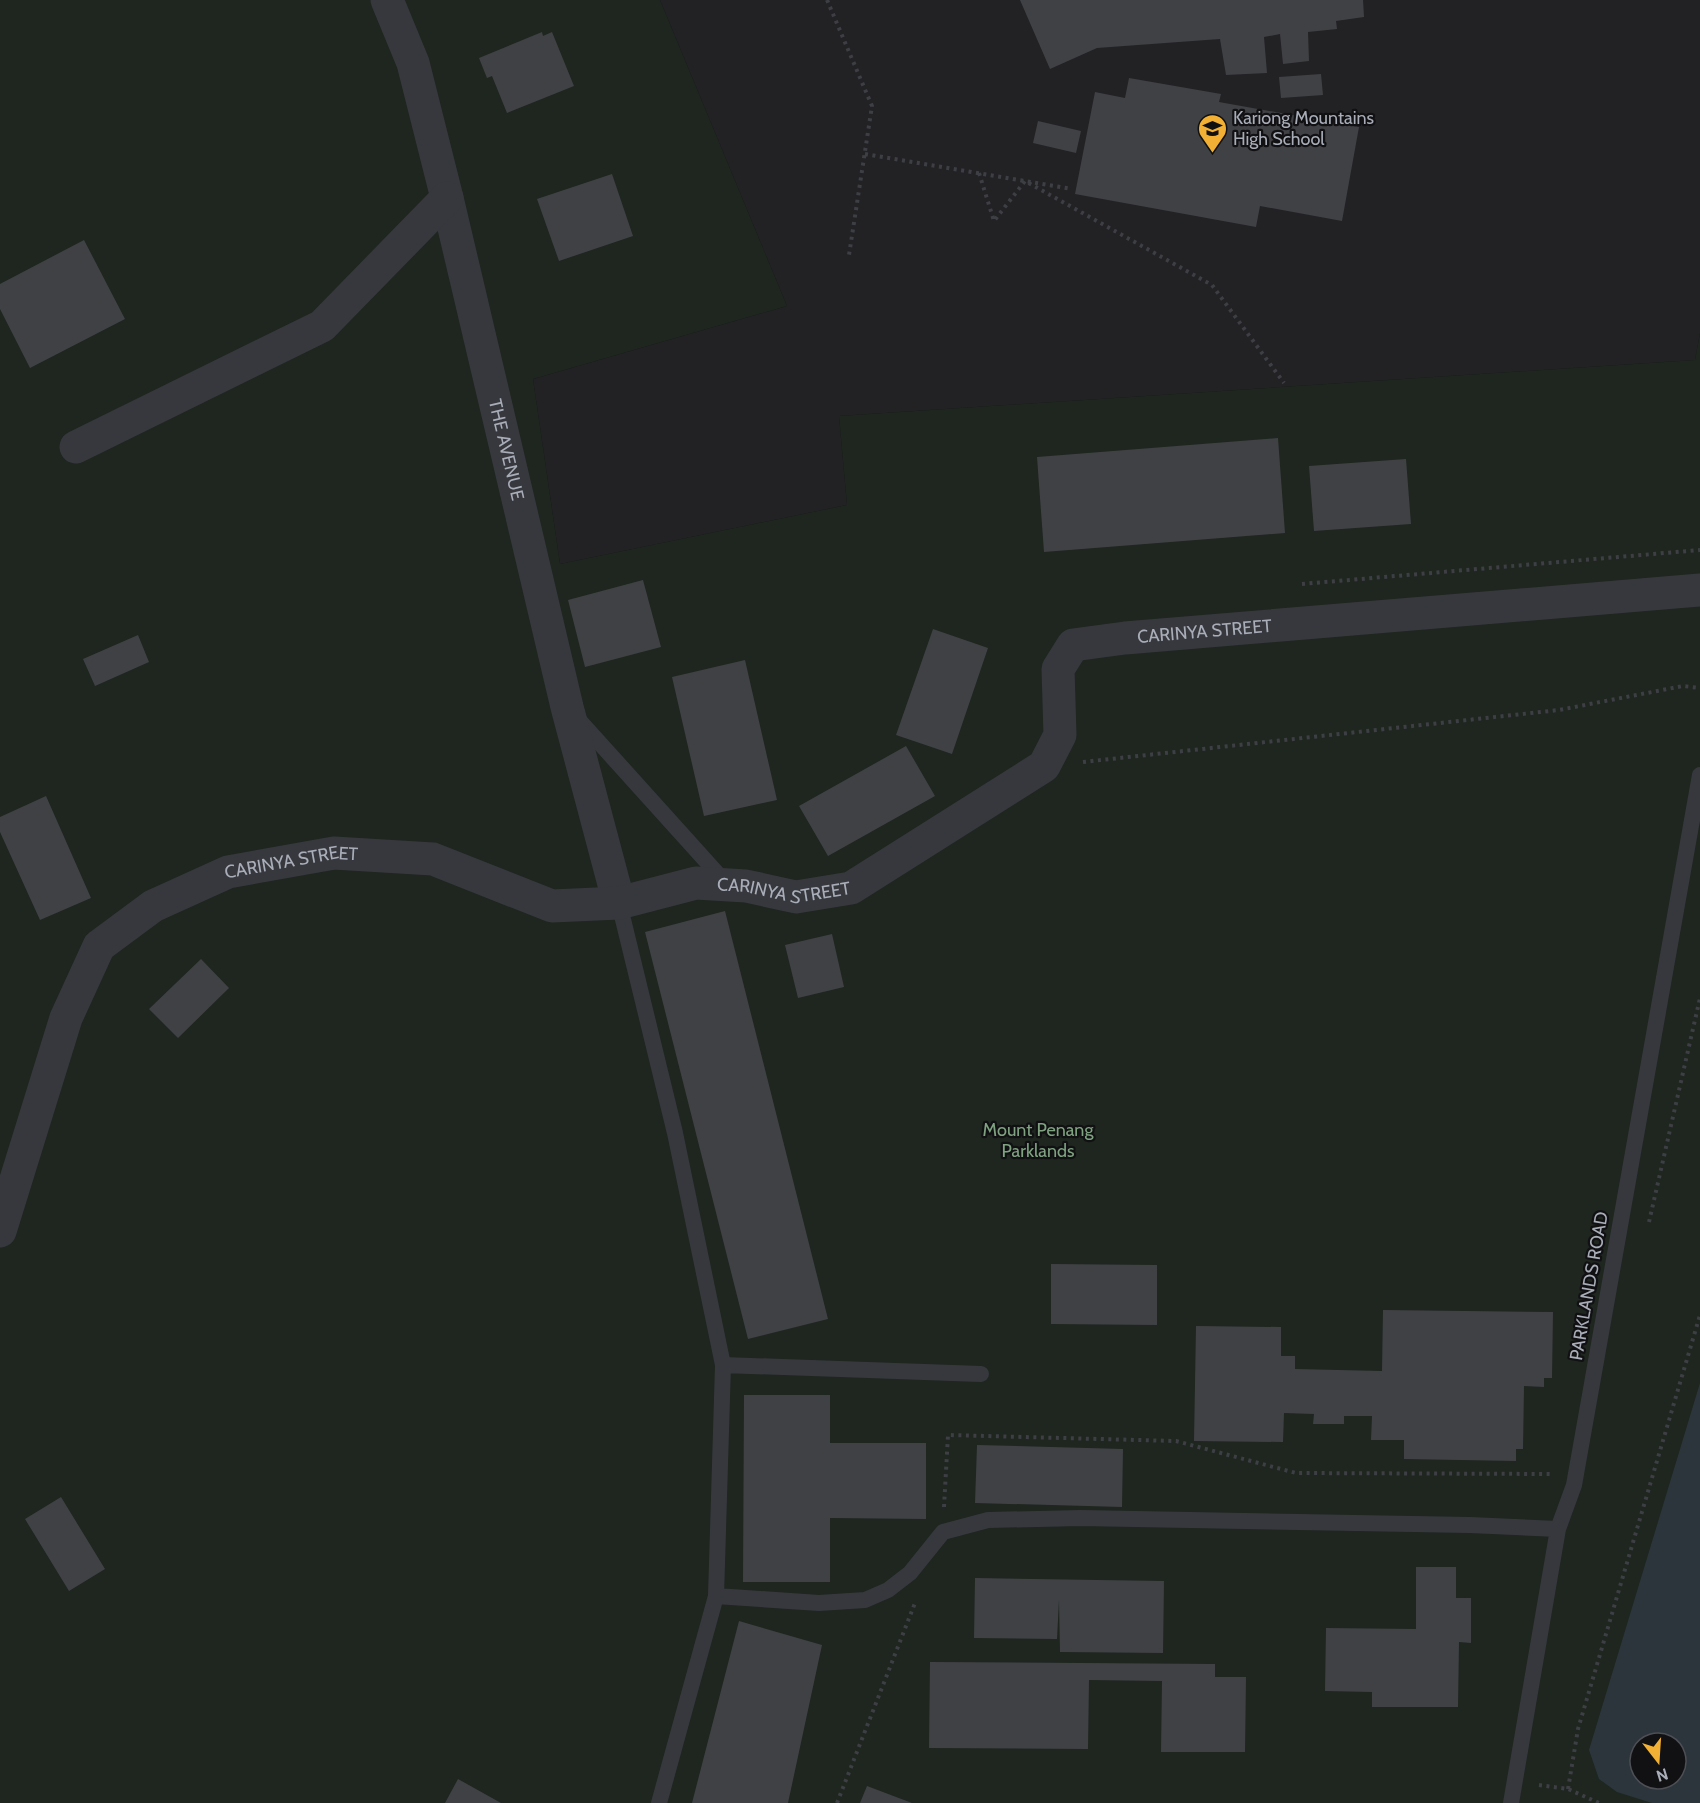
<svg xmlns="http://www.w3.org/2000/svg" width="1700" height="1803" font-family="Cabin,sans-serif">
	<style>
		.built { fill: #222225 }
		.green { fill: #1e261f; fill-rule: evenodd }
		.water { fill: #2c353c; fill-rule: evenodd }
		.building { fill: #404145 }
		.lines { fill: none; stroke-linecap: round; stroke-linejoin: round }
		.path { stroke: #3d3f44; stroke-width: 4; stroke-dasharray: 3 4.5; stroke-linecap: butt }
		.lane { stroke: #37383d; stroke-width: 16 }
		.street { stroke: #37383d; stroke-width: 33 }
		.labels { text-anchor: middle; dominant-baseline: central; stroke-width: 4.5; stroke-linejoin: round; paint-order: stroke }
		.poi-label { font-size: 18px; fill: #a8adb8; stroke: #111113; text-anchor: start }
		.street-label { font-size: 18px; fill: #a8adb8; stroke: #111113 }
		.park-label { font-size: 18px; fill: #7fa381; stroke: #111113 }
	</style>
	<rect width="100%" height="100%" fill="#161618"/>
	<!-- built -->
	<path class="built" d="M660,0H1700V333L1695,360L839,416L847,505L560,564L533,379L787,306Z"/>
	<!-- green -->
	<path class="green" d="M0,0H660L787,306L533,379L560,564L847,505L839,416L1695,360L1700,333V1803H0ZM1640,1743H1676V1779H1640Z"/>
	<!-- water -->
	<path class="water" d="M1700,1383V1803H1652L1617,1792L1599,1779L1589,1750ZM1640,1743H1676V1779H1640Z"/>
	<!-- building -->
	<path class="building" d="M1020,0H1363L1364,17L1336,21L1337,29L1308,32L1309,61L1283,64L1280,34L1264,37L1267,73L1226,75L1220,39L1097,48L1050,69Z
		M542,32L543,36L552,32L574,86L507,113L492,76L487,78L479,58Z
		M1321,74L1323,95L1281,98L1279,77Z
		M1129,78L1221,94L1219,102L1359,127L1342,221L1260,206L1256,227L1075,194L1095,92L1125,98Z
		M1038,121L1081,131L1076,153L1033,143Z
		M612,174L633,236L559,261L537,199Z
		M84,240L125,319L30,368L0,309V284Z
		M1278,438L1285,533L1044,552L1037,457Z
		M1406,459L1411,524L1314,531L1309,466Z
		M643,580L661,647L585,667L568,600Z
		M933,629L988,648L952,754L896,735Z
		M138,635L149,662L95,686L83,659Z
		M745,660L777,800L704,816L672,677Z
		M906,746L935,796L828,856L799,806Z
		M46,796L91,898L40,920L0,832V817Z
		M725,911L828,1319L748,1339L645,932Z
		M832,934L844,987L798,998L785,945Z
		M201,959L229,988L178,1038L149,1009Z
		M1051,1264L1157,1265V1325L1051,1324Z
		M1383,1310L1553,1312L1552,1378H1544V1387L1524,1386L1523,1449H1516V1461L1404,1459V1440H1371L1372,1416H1344V1424H1313L1314,1414L1284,1413L1283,1442L1194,1441L1196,1326L1281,1327V1356H1295V1369L1382,1371Z
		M744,1395H830V1443H926V1519L830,1518V1582H743Z
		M977,1445L1123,1449L1122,1507L975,1503Z
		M61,1497L105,1569L69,1591L25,1519Z
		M1416,1567H1456V1598H1471V1643L1459,1642L1458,1707H1372V1692L1325,1691L1326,1628L1416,1629Z
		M975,1578L1164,1581L1163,1653L1060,1652L1059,1600L1057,1639L974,1638Z
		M739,1621L822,1645L788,1803H692Z
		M930,1662L1215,1664V1677H1246L1245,1752H1161L1162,1681L1089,1680L1088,1749L929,1748Z
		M458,1779L501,1803H445Z
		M867,1786L912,1803H860Z"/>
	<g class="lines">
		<!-- path -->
		<path class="path" d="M827,0L872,106L849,255
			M865,154L1072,189
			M979,173L994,221L1025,181L1212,285L1284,383
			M1302,584L1700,550
			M1083,762L1559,710L1683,686L1700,688
			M1649,1222L1700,998
			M944,1507L948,1435L1176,1441L1296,1473L1551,1474
			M1539,1785L1568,1789L1599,1803
			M1568,1789L1578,1729L1700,1315
			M837,1803L915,1603"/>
		<!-- lane -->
		<path class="lane" d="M578,719L725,882
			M619,903L675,1133L723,1365L716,1596L659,1803
			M723,1365L981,1374
			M716,1596L819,1603L865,1600L888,1590L910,1573L943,1532L988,1520L1081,1518L1470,1525L1558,1529
			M1511,1803L1558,1529L1574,1485L1700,775"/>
		<!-- street -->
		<g class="street">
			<path id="s1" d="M387,0L413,63L447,198L567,707L619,903"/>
			<path d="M76,447L322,326L447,198"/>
			<path id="s2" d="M0,1231L66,1018L99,946L153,906L228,872L334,853L433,859L552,906L619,903L696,883L746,886L796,897L851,888L1044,766L1060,735L1058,669L1073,645L1125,638L1700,590"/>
		</g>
	</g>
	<!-- icons -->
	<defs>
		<symbol id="school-pin" viewBox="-11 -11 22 30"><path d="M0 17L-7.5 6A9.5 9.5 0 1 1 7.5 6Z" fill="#f2b134" stroke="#111113"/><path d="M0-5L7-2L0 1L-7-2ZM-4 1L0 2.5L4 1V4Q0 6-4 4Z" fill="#111"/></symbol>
	</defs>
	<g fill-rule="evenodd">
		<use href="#school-pin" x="1196" y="112" width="33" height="45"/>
	</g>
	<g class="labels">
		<!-- poi labels -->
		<g class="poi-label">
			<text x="1233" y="118">Kariong Mountains<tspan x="1233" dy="21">High School</tspan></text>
		</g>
		<!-- street labels -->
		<g class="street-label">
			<text stroke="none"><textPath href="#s1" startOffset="466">THE AVENUE</textPath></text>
			<text stroke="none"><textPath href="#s2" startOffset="1580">CARINYA STREET</textPath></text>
			<text stroke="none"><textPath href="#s2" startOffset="516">CARINYA STREET</textPath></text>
			<text stroke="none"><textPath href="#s2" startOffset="1022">CARINYA STREET</textPath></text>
			<text transform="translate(1589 1286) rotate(-80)">PARKLANDS ROAD</text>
		</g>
		<!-- park labels -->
		<g class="park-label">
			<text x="1038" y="1130">Mount Penang<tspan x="1038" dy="21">Parklands</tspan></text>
		</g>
	</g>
	<!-- north arrow -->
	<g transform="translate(1658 1761) rotate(163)"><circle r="28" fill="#111113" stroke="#4d4f55" stroke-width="1.5"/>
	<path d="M0-4.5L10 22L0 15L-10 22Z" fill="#f2b134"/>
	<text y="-9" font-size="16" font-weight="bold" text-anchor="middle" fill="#a8adb8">N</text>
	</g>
</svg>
